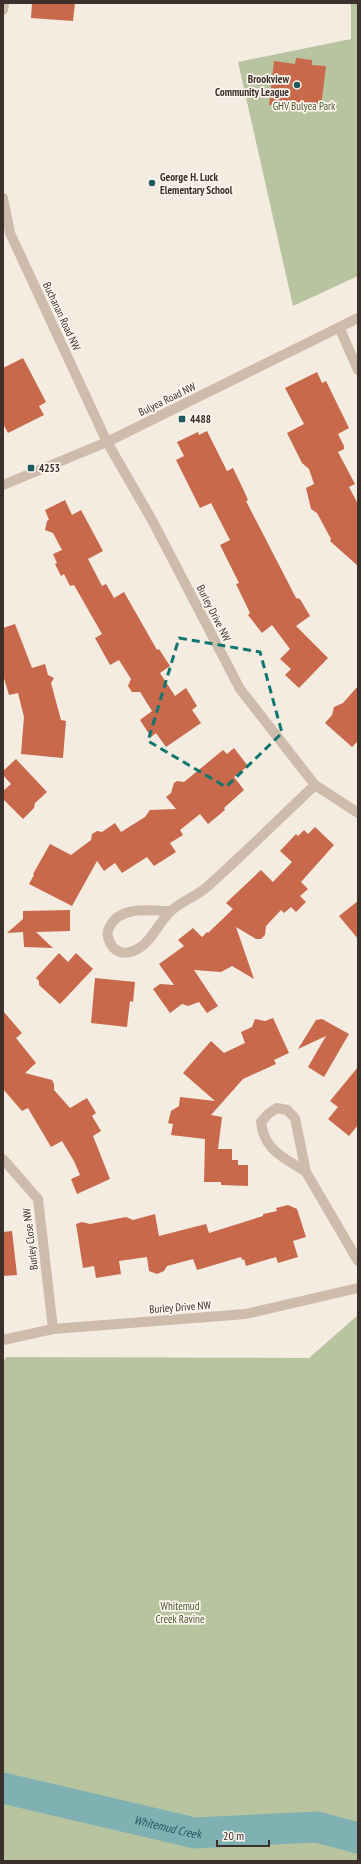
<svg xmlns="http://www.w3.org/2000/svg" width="361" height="1864" font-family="'PT Sans Narrow',sans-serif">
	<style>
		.green { fill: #b8c4a0 }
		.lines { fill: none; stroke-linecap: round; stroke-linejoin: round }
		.river { stroke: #7fb0b2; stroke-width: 31 }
		.building { fill: #c8694b }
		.minor { stroke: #cdbbac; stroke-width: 10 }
		.marked { fill: none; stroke: #0f766e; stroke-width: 3; stroke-dasharray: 8 5; stroke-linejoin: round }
		.poi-dot { fill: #1f5a5e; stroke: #fbf5ee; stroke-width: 1.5 }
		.labels { text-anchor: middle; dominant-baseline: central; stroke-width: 3.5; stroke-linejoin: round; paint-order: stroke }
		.poi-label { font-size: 11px; font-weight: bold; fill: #3b302b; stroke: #fbf5ee; text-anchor: start }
		.park-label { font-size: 11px; fill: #4a5a2e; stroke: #fbf5ee }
		.street-label { font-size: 11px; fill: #3b302b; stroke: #fbf5ee }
		.water-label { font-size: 12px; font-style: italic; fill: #1f5a5e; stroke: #fbf5ee }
	</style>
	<rect width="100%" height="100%" fill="#f4ebe1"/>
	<!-- green -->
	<path class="green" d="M351,3H358V276L293,306L238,62L351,39Z
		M358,1315V1861H3V1363L6,1357L309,1358Z"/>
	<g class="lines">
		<!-- river -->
		<path class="river" id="s1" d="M3,1788L195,1833L317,1827L358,1838"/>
	</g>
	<!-- building -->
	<path class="building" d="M32,3H75L73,21L31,18Z
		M296,58L312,60V65L326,66L321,107L303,105L299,108L269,105L274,61L295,64Z
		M23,358L46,402L39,406L44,415L8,433L3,424V368Z
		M317,372L322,383L326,381L349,428L338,434L344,446V449L338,452L355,484L349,487L358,504V566L330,541L331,539L317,513L311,509L306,488L314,484L309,469L302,463L287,433L304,424L285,388Z
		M207,431L227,471L233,468L244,491L248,500L246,501L296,598L300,599L310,616L296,626L328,658L299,688L285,675L291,669L280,659L290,649L272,625L262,633L248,615L250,613L236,584L239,583L220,545L230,540L211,503L200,508L176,460L184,456L177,442L198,432L199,435Z
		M65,500L72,515L81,510L103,551L88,559L102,586L106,584L114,598L124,592L157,650L159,649L170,666L160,673L175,696L186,688L197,706L192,710L201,723L166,747L156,733L151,737L140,720L152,711L140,692H132L128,686L131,679L119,660L110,665L95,638L102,634L74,585L70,586L64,574L61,576L55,564L57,563L53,554L62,550L53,533L45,530L47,521L49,520L45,510Z
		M15,624L32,668L45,664L48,675L54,678L51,683L61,720L66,721L63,758L21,754L24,717L18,693L9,695L3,675V628Z
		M358,686V741L352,747L325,723L332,715L334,707L343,703Z
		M234,748L248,766L234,777L244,790L224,808L225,810L208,824L200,814L180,830L183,835L170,843L176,852L154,866L147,857L122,873L115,863L104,871L97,861L72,906L29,884L34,875L33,874L50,844L71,855L91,840L92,834L97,831L102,832L115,823L121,832L145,817L150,810L176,809L166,797L171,793L174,783L177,781L184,782L223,750L227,754Z
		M16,759L47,792L35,803L34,808L23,819L3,799V791L11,784L3,775V771Z
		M315,827L334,845L301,882L308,889L300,896L306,902L296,912L291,907L284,913L281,910L266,926L265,935L261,939H256L236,927L254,979L232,966L221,972L194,970L218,1006L207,1013L199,1002L188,1006L182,1004L170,1013L153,989L160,984L174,985L159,964L184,946L178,940L193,928L202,937L207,932L208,933L233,909L226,903L261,870L273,882L292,862L280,851L296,834L298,836L304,830L308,834Z
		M358,901V939L339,916Z
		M70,910V931L36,932L53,948L24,947L23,932L7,933L23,919V911Z
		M59,953L68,962L76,953L93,969L60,1004L39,985V981L36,978Z
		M95,978L135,982L133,1002L130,1001L127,1027L91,1023Z
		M3,1011L22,1033L16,1038L36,1063L25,1073L52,1080L54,1084V1090L70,1108L87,1098L96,1113L92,1116L101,1131L93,1136L110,1179L77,1194L71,1179L80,1175L74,1161L62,1141L51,1147L28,1108L22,1111L3,1089Z
		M273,1018L289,1053L274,1060L276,1064L243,1079L211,1115L222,1117L218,1149H232V1160H238V1165H248V1186L221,1185V1182H204L205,1139L171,1135L173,1124L168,1123L171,1111L179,1106L180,1097L215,1101L183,1073L211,1041L224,1053L245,1043L241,1032L252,1027L255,1019L265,1021Z
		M322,1019L349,1034L324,1077L308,1067L326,1036L298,1049L316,1020Z
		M358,1067V1125L349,1136L328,1119L338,1107L330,1101Z
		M288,1205L297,1209L306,1237L293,1241L298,1257L278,1263L276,1257L246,1266L244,1259L242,1260L241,1257L197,1270L193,1259L167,1266L164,1271L157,1274L149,1271L147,1257L119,1261L121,1274L96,1278L94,1266L83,1268L76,1224L82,1222L90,1224L126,1217L133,1220L155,1214L159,1236L206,1224L209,1233L263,1216V1214L277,1211L276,1208Z
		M12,1231L17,1275L3,1276V1232Z"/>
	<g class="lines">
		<!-- minor -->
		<path class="minor" d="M3,10L4,3
			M3,198L10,233L107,442L152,520L240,689L315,785L358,813
			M339,327L358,370
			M3,485L107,442L358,318
			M171,911C151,911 121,905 110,926C108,929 107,933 108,937C111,949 120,956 133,951C152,944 157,923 172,910C182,901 197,896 207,887C244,854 279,819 315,785
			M3,1159L38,1199L53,1329
			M306,1172C284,1157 264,1151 261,1122L268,1114L277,1108L287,1110L295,1118L306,1172L358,1261
			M3,1340L53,1329L246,1314L358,1288"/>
	</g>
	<!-- marked area -->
	<path class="marked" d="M179,638L260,652L282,733L226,787L148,741Z"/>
	<!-- markers -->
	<g class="poi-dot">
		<circle cx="297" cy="85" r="4"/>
		<circle cx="152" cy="183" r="4"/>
		<rect x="178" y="415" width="8" height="8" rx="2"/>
		<rect x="27" y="464" width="8" height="8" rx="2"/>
	</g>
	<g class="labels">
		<!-- poi labels -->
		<g class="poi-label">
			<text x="289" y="79" text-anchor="end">Brookview<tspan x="289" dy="13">Community League</tspan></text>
			<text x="160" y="177">George H. Luck<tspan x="160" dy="13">Elementary School</tspan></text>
			<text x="190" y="419">4488</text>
			<text x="39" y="468">4253</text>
		</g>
		<!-- park labels -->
		<g class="park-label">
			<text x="304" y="106">GHV Bulyea Park</text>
			<text x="180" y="1606">Whitemud<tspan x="180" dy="13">Creek Ravine</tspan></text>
		</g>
		<!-- street labels -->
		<g class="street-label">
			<text transform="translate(62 316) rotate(65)">Buchanan Road NW</text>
			<text transform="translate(167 399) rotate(-26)">Bulyea Road NW</text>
			<text transform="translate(214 613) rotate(63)">Burley Drive NW</text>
			<text transform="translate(30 1239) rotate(-97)">Burley Close NW</text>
			<text transform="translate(180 1307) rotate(-4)">Burley Drive NW</text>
		</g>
		<!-- water labels -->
		<g class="water-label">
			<text stroke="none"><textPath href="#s1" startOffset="169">Whitemud Creek</textPath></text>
		</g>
	</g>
	<!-- border -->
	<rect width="361" height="1864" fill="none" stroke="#3b302b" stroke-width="8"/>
	<!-- scale -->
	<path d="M217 1840v6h52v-6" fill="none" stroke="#3b302b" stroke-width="2"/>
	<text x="223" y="1840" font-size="12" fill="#3b302b" stroke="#fbf5ee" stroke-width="3" paint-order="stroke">20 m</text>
</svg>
